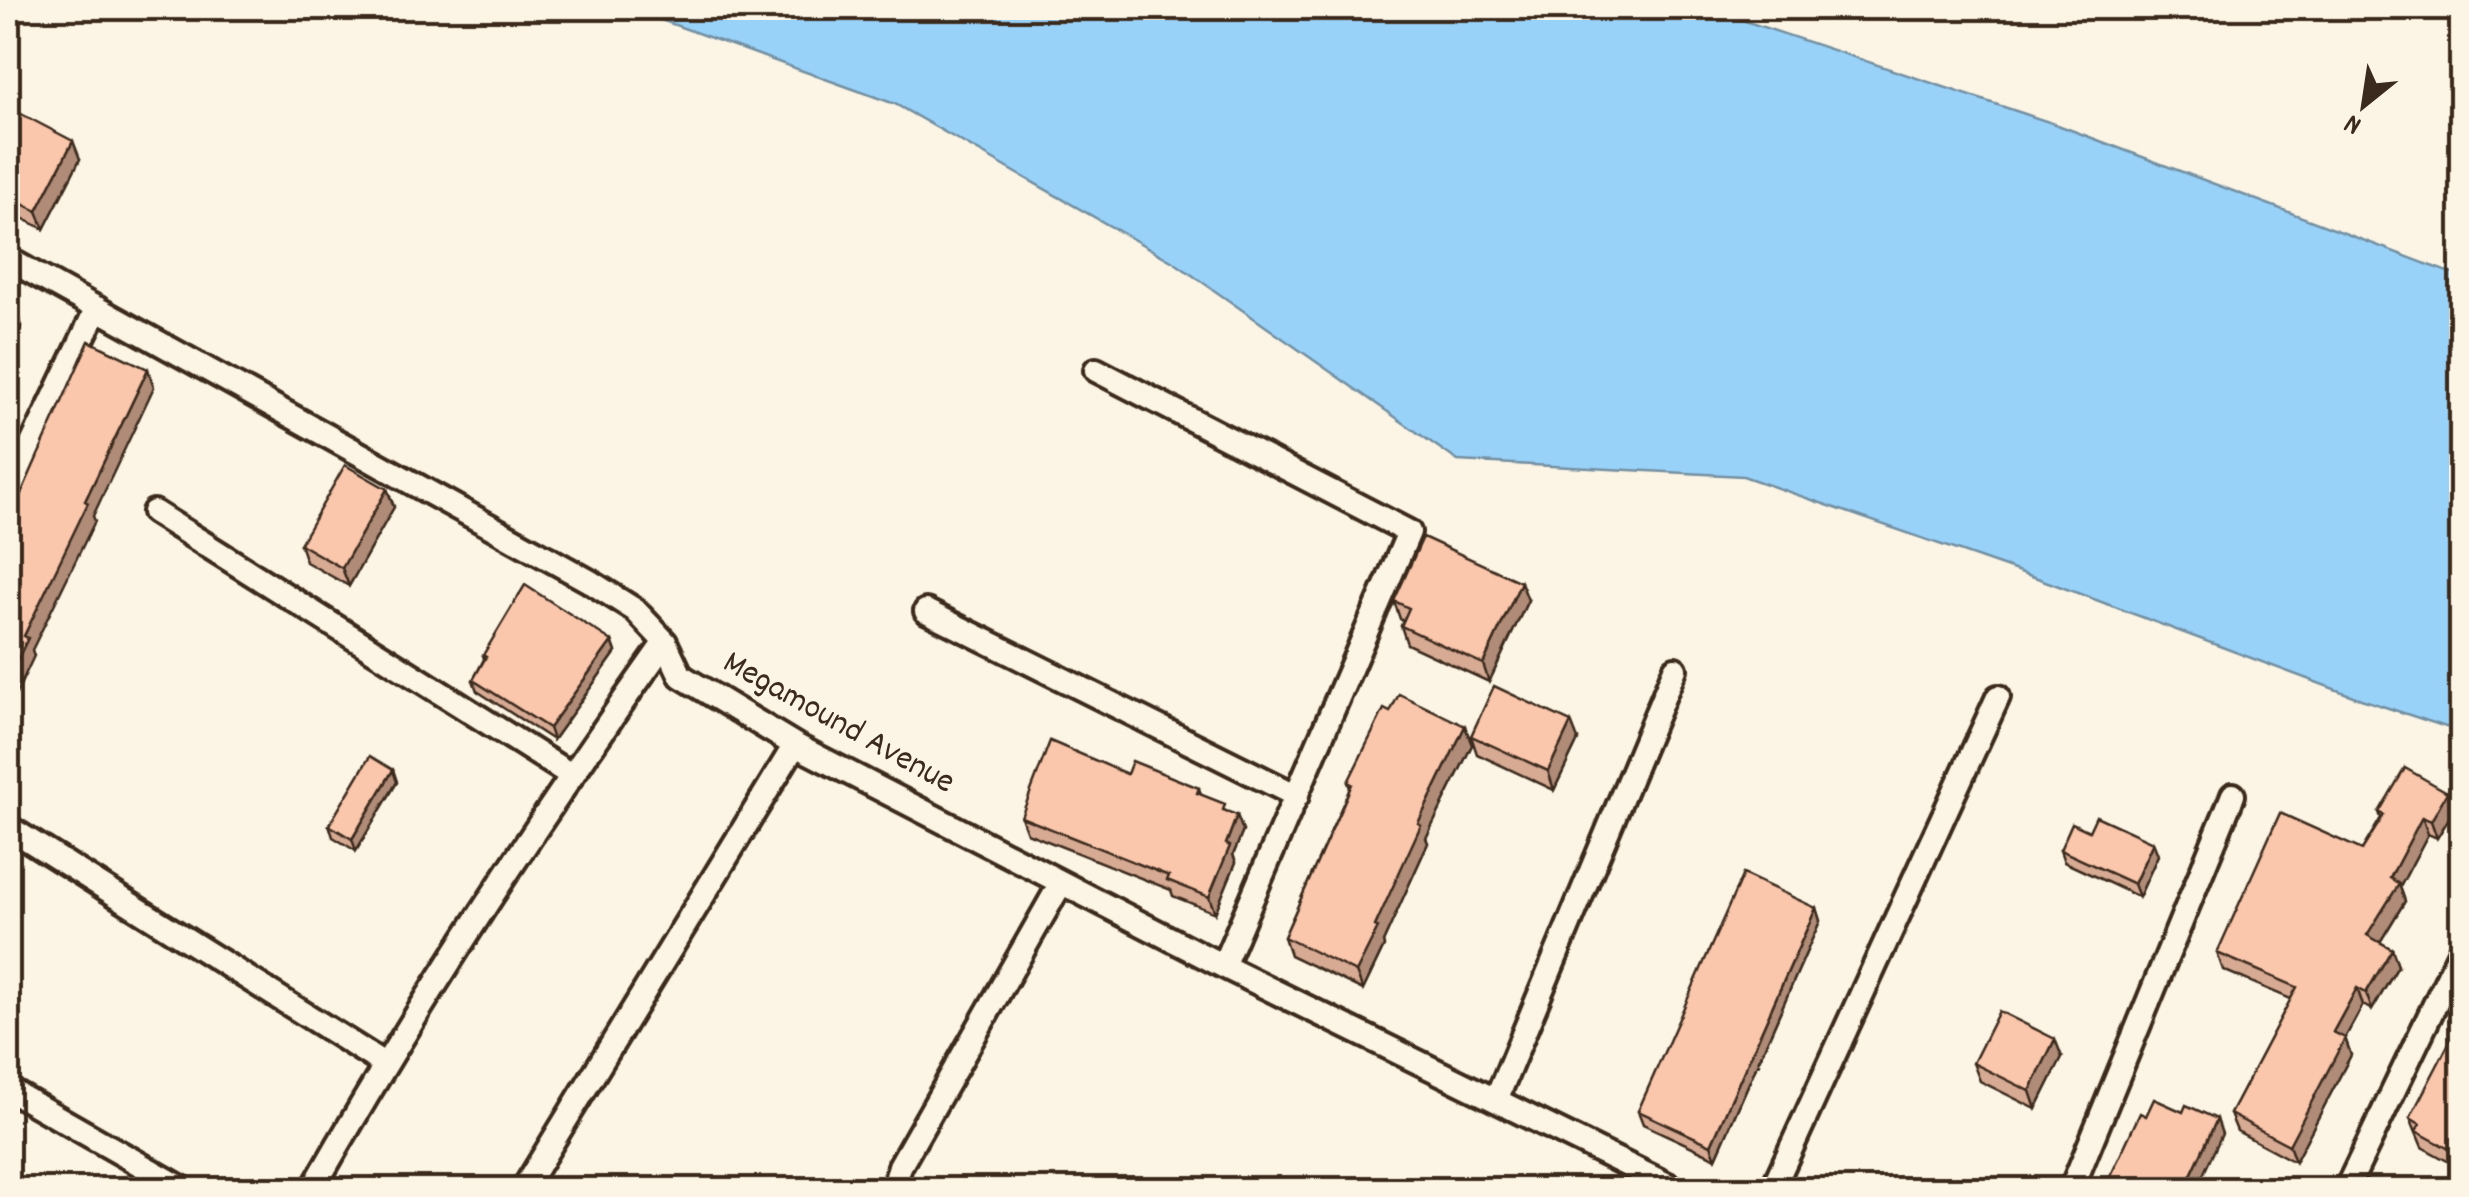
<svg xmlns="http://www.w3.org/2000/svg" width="2469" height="1197" font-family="Dekko,sans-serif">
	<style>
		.water { fill: #99d2f9; stroke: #738fa1; stroke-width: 2.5 }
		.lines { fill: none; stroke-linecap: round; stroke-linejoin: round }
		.street-casing { stroke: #3b2a1e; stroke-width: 30 }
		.street { stroke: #fcf5e5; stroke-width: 22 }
		.wall { fill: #d7aa94; stroke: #3b2a1e; stroke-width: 2.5 }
		.shaded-wall { fill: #af8b78; stroke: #3b2a1e; stroke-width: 2.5 }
		.building { fill: #fac6ac; stroke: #3b2a1e; stroke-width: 2.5 }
		.labels { text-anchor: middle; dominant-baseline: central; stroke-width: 8; stroke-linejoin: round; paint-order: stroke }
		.street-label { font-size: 35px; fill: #3b2a1e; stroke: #fcf5e5 }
	</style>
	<rect width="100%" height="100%" fill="#fcf5e5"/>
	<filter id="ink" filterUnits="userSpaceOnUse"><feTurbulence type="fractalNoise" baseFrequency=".01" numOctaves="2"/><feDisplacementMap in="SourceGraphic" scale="20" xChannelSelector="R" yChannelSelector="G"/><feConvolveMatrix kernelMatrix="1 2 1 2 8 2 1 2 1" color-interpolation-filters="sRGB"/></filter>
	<g filter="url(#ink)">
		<!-- water -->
		<path class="water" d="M643,8H1706L2055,124L2461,277V732L2361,699L2040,579L1743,476L1458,461L1175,263L895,104L647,15Z"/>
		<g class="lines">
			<defs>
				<path id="street" d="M8,259L589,581L635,610L665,642L681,676L795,745L1223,966L1678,1190
					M1096,370L1409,532L1223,966
					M8,494L97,308
					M154,512L571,775
					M926,611L1297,796
					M8,827L384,1064
					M8,1089L185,1190
					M1496,1100L1675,669
					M312,1190C420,1001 539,819 665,642
					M523,1190L795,745
					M905,1190L895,1184L900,1166L1061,883
					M1772,1190L1998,697
					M2071,1190L2233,795
					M2346,1190L2462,948"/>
			</defs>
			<!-- street casing -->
			<use href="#street" class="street-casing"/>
			<!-- street -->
			<use href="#street" class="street"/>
		</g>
		<!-- wall -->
		<path class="wall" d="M8,107L80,159L44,229L8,211Z
			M387,489L394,507L349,586L306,562L300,544Z
			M1528,600L1489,682L1407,644L1401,626L1403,621L1400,619L1394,601Z
			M612,641L616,652L553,740L477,691L473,680L484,659L483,655Z
			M1471,736L1578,740L1554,790L1477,754Z
			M1472,745L1426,838L1428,843L1383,942L1384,946L1363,990L1290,955L1284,937L1350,788L1348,782Z
			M393,770L397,782L356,851L333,837L329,825Z
			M1199,788L1201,795L1227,812L1243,831L1233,855L1236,862L1215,913L1173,896L1171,890L1027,833L1021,817Z
			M2454,810L2437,838L2428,834L2400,887L2405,901L2380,942L2392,949L2398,966L2372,1010L2363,1005L2345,1038L2351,1055L2295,1162L2237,1131L2230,1114L2291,999L2223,970L2217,953L2362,850L2381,818L2379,812Z
			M2089,831L2158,855L2139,897L2064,862L2060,850Z
			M1816,908L1820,921L1716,1158L1643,1124L1638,1111Z
			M2462,1029V1169L2422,1147L2410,1118Z
			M2062,1057L2036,1109L1980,1081L1973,1063Z"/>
		<!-- shaded-wall -->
		<path class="shaded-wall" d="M73,141L80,159L44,229L37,211Z
			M15,307L22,326L8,355V323Z
			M148,369L154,387L93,516L95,521L32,650L34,656L8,711V679L24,636L85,501Z
			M387,489L394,507L349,586L342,568Z
			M1521,582L1528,600L1489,682L1483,664Z
			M612,641L616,652L553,740L549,728Z
			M1571,722L1578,740L1554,790L1548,771Z
			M1465,726L1472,745L1426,838L1428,843L1383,942L1384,946L1363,990L1356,972L1418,823Z
			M393,770L397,782L356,851L352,839Z
			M2447,792L2454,810L2437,838L2431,821Z
			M1237,815L1243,831L1233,855L1236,862L1215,913L1209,897L1226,844Z
			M2422,817L2428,834L2400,887L2405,901L2374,952L2367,935L2390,878Z
			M2153,842L2158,855L2139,897L2134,884Z
			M1816,908L1820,921L1716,1158L1711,1145Z
			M2392,949L2398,966L2372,1010L2366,993Z
			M2357,988L2363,1005L2345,1038L2351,1055L2295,1162L2289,1145L2333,1032Z
			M2055,1039L2062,1057L2036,1109L2030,1091Z
			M2217,1119L2222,1134L2196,1190H2184Z"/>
		<!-- building -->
		<path class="building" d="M8,107L73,141L37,211L8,196Z
			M8,304L15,307L8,323Z
			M89,341L148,369L85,501L88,503L24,636L28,638L8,679V523Z
			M345,465L387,489L342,568L300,544Z
			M1423,537L1521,582L1483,664L1401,626L1409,608L1394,601Z
			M525,585L612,641L549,728L473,680L486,657L483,655Z
			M1494,686L1571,722L1548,771L1471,736Z
			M1399,694L1465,726L1418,823L1421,825L1375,926L1378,928L1356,972L1284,937L1352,784L1348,782L1384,709L1390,712Z
			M1050,741L1127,774L1132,761L1199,788L1197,793L1225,804L1223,810L1237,815L1226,844L1230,846L1209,897L1167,880L1169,876L1021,817Z
			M370,756L393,770L352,839L329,825Z
			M2405,768L2447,792L2431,821L2422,817L2390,878L2399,884L2367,935L2392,949L2366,993L2357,988L2333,1032L2345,1038L2289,1145L2230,1114L2297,987L2217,953L2280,813L2362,850L2384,815L2379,812Z
			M2096,816L2153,842L2134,884L2060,850L2072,823L2089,831Z
			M1743,874L1816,908L1711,1145L1638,1111Z
			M1999,1011L2055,1039L2030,1091L1973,1063Z
			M2462,1029V1156L2416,1131L2420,1124L2410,1118L2451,1039L2454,1041Z
			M2154,1099L2183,1112L2186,1105L2217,1119L2184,1190H2104L2140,1113L2146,1116Z"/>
	</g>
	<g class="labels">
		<!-- street labels -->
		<g class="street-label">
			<text transform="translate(838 724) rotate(29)">Megamound Avenue</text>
		</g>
	</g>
	<!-- margin -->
	<rect width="2469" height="1197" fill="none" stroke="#fcf5e5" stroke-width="40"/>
	<rect x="20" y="20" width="2429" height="1157" fill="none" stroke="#3b2a1e" stroke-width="4" filter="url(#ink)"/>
	<!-- north arrow -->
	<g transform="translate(2364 105) rotate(210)" stroke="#fcf5e5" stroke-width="8" paint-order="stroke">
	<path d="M0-8L18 38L0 25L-18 38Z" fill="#3b2a1e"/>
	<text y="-15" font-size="28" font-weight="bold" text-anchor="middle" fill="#3b2a1e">N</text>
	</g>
</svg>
